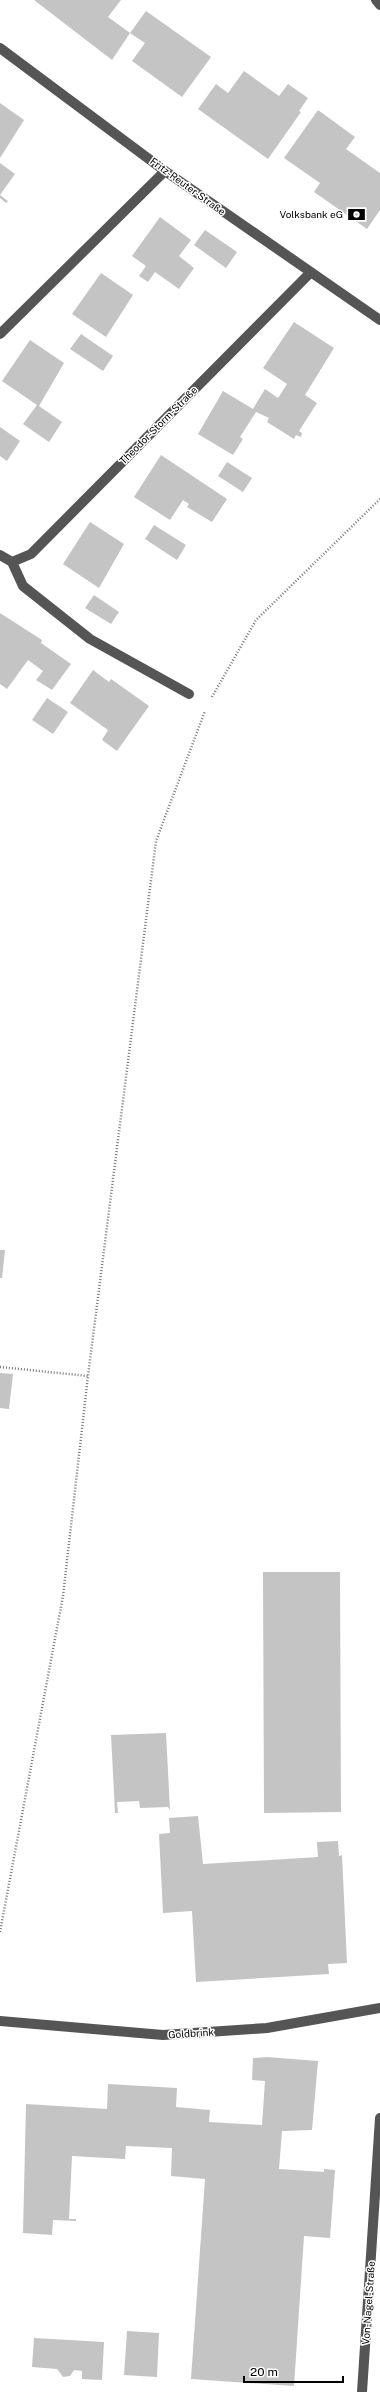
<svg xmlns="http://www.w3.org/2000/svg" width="380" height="2392" font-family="'Public Sans',sans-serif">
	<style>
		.building { fill: #c4c4c4 }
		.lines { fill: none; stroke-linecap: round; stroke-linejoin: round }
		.path { stroke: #777; stroke-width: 2.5; stroke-dasharray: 1 2; stroke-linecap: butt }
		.minor { stroke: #555; stroke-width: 10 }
		.labels { text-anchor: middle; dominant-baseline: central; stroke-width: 3; stroke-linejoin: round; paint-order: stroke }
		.street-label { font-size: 10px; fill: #000; stroke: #fff }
		.poi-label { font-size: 10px; fill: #000; stroke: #fff; text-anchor: end }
	</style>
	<rect width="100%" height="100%" fill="#fff"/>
	<!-- building -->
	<path class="building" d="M34,0H121L108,17L130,33L112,60Z
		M146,11L211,57L182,97L132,61L145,43L130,33Z
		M244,71L279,96L288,84L308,98L299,111L301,112L268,159L198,109L216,84L228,93Z
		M0,103L24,120L0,158Z
		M318,110L355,137L346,149L380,173V210L367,229L314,192L320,183L284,158Z
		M0,163L15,174L0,195L8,201L6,203L0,198Z
		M160,217L191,240L179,256L194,268L179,289L155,272L148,282L139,276L146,266L132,256Z
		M205,230L237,252L226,268L194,245Z
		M101,273L133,295L106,337L72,314Z
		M294,322L334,348L305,395L317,403L299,431L302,433L301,437L296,435L294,439L267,422L269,418L256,412L240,437L243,439L233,455L198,434L223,391L253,409L265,389L278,398L287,384L263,368Z
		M81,334L113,356L103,371L70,349Z
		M30,340L64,363L39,406L62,422L49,442L23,424L37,405L2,381Z
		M0,427L20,441L7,461L0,456Z
		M161,455L227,499L212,522L187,507L189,504L183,500L170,520L134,497Z
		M227,462L252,478L243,492L218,476Z
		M90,522L124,544L99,588L63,564Z
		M154,525L186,545L177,560L145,539Z
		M94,595L119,612L111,624L85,608Z
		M0,613L42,640L41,643L71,664L52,690L36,680L43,671L28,660L7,689L0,684Z
		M93,670L109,682L111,679L149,706L117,751L102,740L108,730L70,703Z
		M47,698L68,712L53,734L32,720Z
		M0,1250H5L2,1278H0Z
		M0,1373L13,1374L9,1409L0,1408Z
		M263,1572H340L341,1812L264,1813Z
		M166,1733L170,1810L168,1807L140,1808L139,1801L117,1802L118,1813H115L111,1735Z
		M198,1816L203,1864L318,1857L317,1842L338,1841L339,1856L342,1855L347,1963L328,1964L329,1974L196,1982L192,1911L163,1913L159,1834L170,1833L169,1818Z
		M267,2057L318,2061L312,2130L282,2131L279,2169L324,2172V2169L335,2170L330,2238L304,2236L294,2386L191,2379L205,2179L171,2176L172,2148L126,2146L125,2159L72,2156L69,2219H76V2221L53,2220L52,2235L23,2233L26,2104L107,2109L108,2084L177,2088L176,2107L210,2110L209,2122L262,2125L265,2081L252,2080L253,2058Z
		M127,2331L159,2333L157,2377L124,2375Z
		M34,2338L104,2342L102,2380L82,2379V2371L74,2370L70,2376L63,2377L57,2369L32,2367Z"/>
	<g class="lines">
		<!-- path -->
		<path class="path" d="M212,697L256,620L380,499
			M0,1367L88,1376
			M0,1932L63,1596L88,1376L156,841L205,711"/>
		<!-- minor -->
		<path class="minor" d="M376,0L380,5
			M0,48L165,171L380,320
			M0,334L165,171
			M0,555L12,562L31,554L310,273
			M12,562L23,586L90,639L189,694
			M0,2021L163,2035L267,2028L380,2008
			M362,2392L380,2118"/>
	</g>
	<!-- icons -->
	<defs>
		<symbol id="bank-bare" viewBox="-9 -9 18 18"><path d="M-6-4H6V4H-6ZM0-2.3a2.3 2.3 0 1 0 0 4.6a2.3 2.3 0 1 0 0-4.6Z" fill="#000" stroke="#fff" stroke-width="2.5" paint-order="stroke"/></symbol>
	</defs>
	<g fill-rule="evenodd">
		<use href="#bank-bare" x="344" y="202" width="25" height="25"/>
	</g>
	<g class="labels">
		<!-- street labels -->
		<g class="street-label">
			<text transform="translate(188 186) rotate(36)">Fritz-Reuter-Straße</text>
			<text transform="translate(158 425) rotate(-45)">Theodor-Storm-Straße</text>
			<text transform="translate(191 2033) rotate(-4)">Goldbrink</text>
			<text transform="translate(368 2303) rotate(-86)">Von-Nagel-Straße</text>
		</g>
		<!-- poi labels -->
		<g class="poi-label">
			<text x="343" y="214">Volksbank eG</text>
		</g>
	</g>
	<!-- scale -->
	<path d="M244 2376v6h99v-6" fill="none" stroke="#000000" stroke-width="2"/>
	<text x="250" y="2376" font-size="12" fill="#000000" stroke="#ffffff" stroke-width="3" paint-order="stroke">20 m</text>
</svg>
